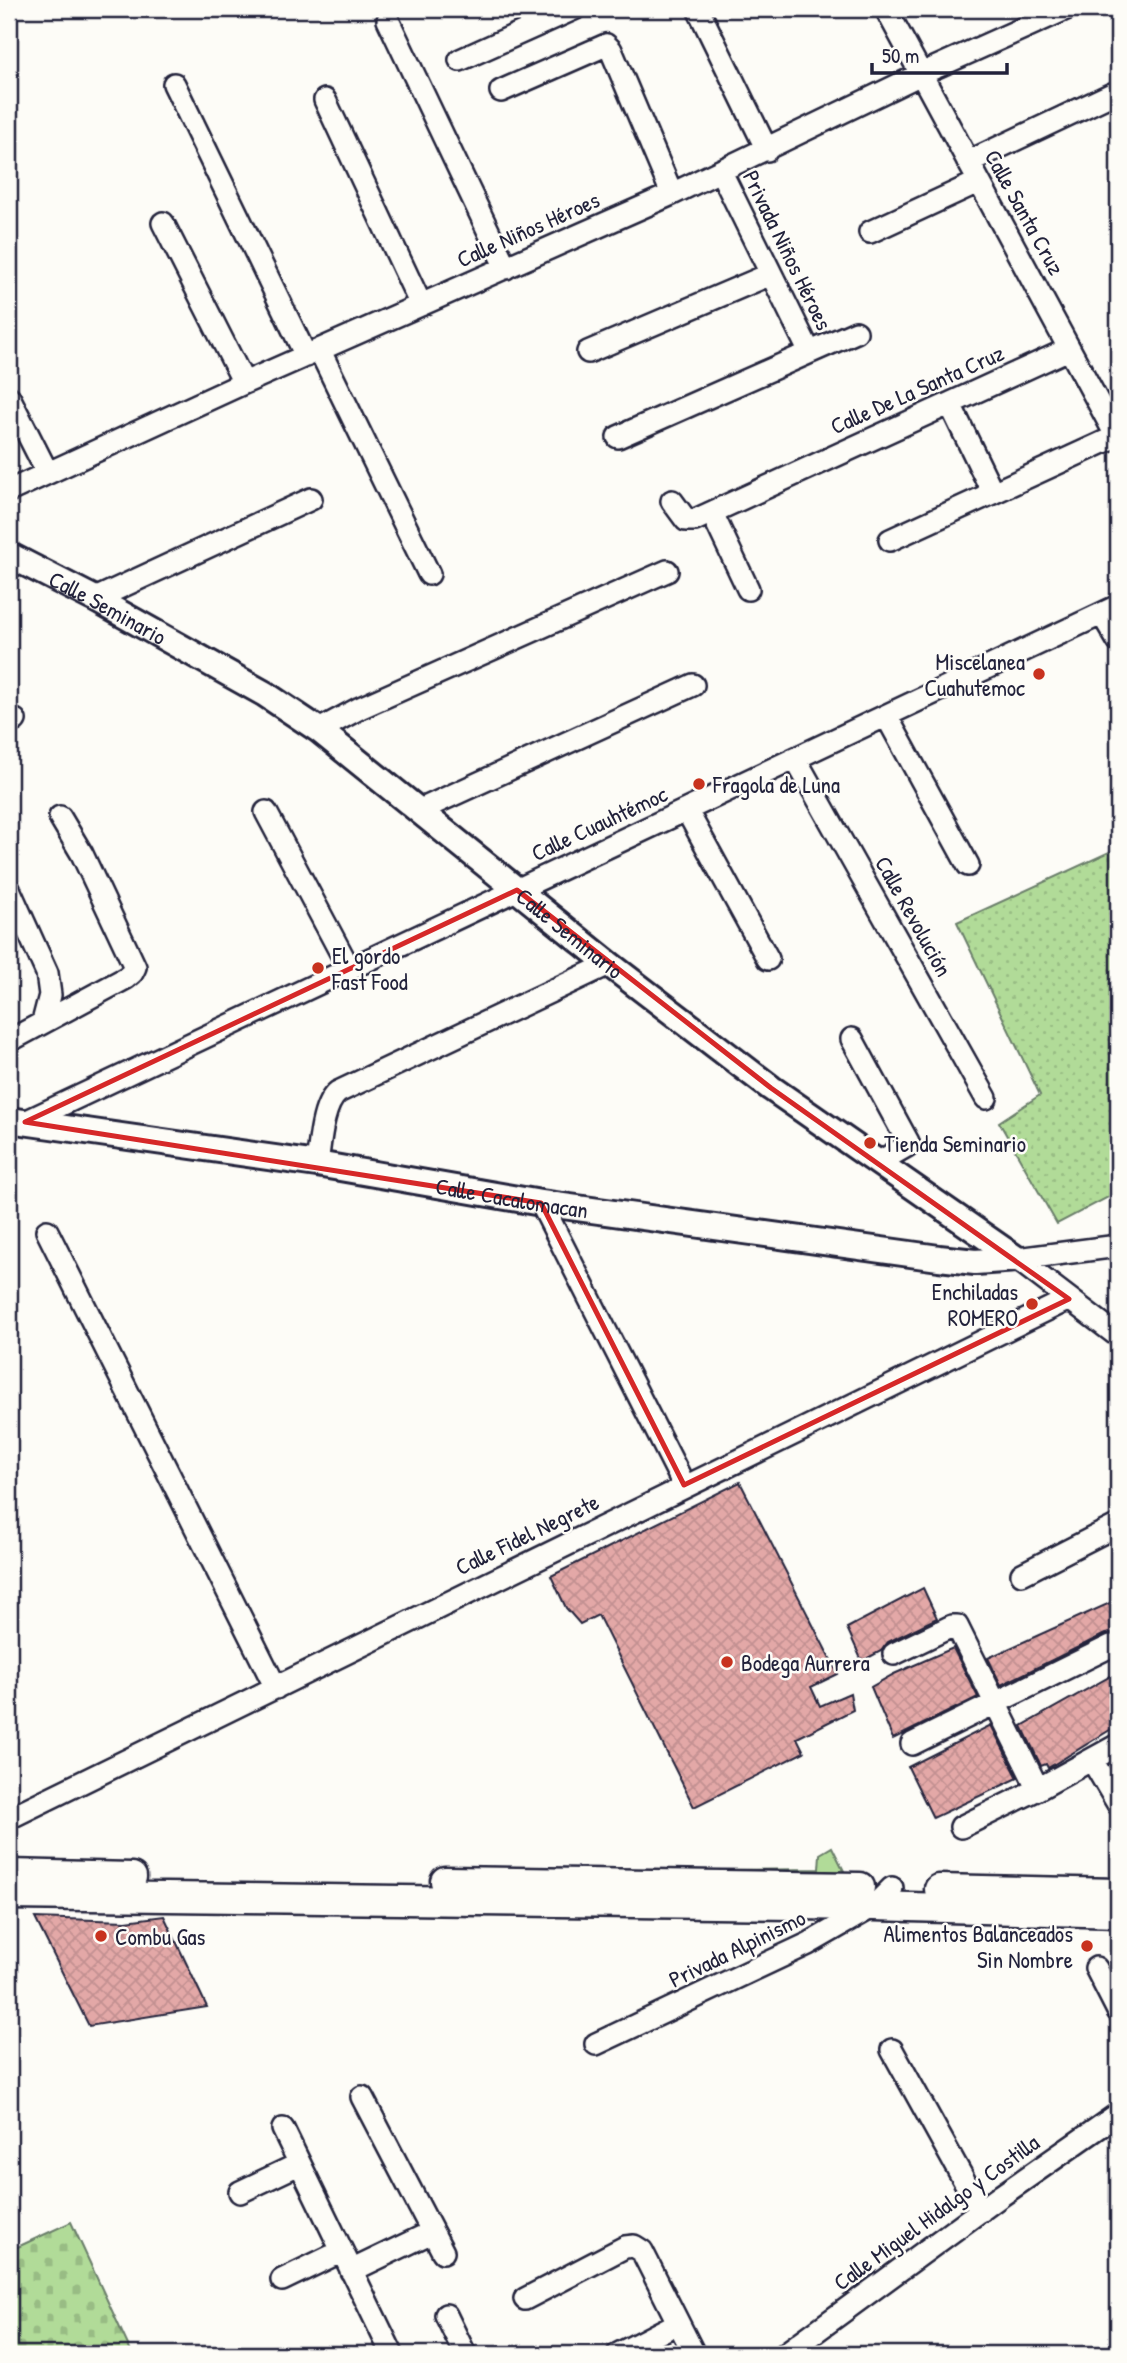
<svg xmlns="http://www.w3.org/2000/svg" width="1127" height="2363" font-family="'Patrick Hand',sans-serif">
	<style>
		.grass { fill: url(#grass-dots); stroke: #6a7e6a; stroke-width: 2 }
		.cemetery { fill: url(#cemetery-stones); stroke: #6a7e6a; stroke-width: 2 }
		.park { fill: #b1db98; stroke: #6a7e6a; stroke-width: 2 }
		.building { fill: url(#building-cross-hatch); stroke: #22223b; stroke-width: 2 }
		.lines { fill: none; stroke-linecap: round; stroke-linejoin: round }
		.minor-casing { stroke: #22223b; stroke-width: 26 }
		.tertiary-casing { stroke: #22223b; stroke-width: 30 }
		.secondary-casing { stroke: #22223b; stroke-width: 33 }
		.minor { stroke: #fdfcf7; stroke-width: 21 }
		.tertiary { stroke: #fdfcf7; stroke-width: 24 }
		.secondary { stroke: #fdfcf7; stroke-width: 28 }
		.marked { fill: none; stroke: #d62828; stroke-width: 5; stroke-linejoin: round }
		.poi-dot { fill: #c8321e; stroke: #fdfcf7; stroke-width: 2.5 }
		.labels { text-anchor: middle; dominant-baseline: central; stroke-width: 5; stroke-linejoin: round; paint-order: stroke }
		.street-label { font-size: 23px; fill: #22223b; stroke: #fdfcf7 }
		.poi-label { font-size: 23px; fill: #22223b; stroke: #fdfcf7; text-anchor: start }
	</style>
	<defs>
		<pattern id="grass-dots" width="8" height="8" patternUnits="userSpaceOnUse" patternTransform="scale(1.75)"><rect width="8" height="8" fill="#b1db98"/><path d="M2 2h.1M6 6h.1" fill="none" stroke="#98bc84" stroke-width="1.8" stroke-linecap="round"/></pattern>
		<pattern id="cemetery-stones" width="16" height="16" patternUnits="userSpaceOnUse" patternTransform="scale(1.75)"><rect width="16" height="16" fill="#b1db98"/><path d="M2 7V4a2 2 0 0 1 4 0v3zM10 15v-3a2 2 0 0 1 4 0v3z" fill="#98bc84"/></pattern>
		<pattern id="building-cross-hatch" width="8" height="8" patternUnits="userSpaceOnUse" patternTransform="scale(1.75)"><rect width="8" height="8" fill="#e3a8a7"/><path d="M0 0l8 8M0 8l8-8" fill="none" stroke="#c29091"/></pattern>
	</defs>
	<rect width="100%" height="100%" fill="#fdfcf7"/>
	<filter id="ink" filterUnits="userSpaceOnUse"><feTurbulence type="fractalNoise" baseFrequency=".0143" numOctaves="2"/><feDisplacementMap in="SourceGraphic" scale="14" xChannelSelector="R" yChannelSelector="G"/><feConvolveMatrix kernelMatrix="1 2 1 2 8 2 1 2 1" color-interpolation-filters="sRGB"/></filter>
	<g filter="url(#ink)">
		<!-- grass -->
		<path class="grass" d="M1118,848V1192L1057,1224L999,1122L1040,1095L957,922Z"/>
		<!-- cemetery -->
		<path class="cemetery" d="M71,2222L132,2354H9V2251Z"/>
		<!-- park -->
		<path class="park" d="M832,1847L848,1879L719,1870L819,1869L820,1854Z"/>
		<!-- building -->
		<path class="building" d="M740,1482L838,1674L811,1687L820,1706L850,1693L853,1710L797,1738L804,1752L694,1807L598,1615L580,1624L566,1608L551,1576Z
			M923,1588L937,1618L888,1642L881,1651L862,1661L847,1628Z
			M1112,1602L1118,1613V1632L1105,1634L1001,1685L988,1658Z
			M953,1648L978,1697L893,1739L871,1687L894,1674Z
			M1118,1672V1725L1048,1768L1046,1764L1041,1766L1022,1726Z
			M991,1725L1018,1778L933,1818L908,1767Z
			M164,1916L207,2007L89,2026L35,1918L126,1921Z"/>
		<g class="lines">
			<defs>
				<path id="minor" d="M698,9L767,150
					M886,9L1118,439
					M388,20L506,268
					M460,60L574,9
					M174,84L306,356
					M501,91L606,45L611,50L672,194
					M325,100L421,305
					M968,162L1112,94
					M721,172L809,351
					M163,223L244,383
					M870,232L978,182
					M320,351L429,574
					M588,352L771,274
					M9,397L47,472
					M950,404L993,493
					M618,437L856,332
					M9,491L244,383L672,194L921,74L1066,9
					M672,501L686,520H695L1069,349
					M712,513L748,589
					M890,540L1117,436
					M95,599L311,499
					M1102,614L1118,641
					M887,717L968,865
					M9,723L15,720
					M319,730L360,708L667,571
					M796,760L986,1098
					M420,810L693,685
					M687,811L768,959
					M266,812L350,970
					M9,889L47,973L50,995L43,1022
					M852,1039L908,1142L907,1146L879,1162
					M9,1041L126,978L132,973L135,967L82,854L60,817
					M25,1122L1118,606
					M317,1164C320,1144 322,1104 338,1092L609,964
					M541,1203L684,1485
					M47,1231L276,1688
					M1017,1259L1118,1336
					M1017,1259L1118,1246
					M1022,1574L1118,1525
					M894,1654L952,1626H957L1038,1789L1118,1745
					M912,1744L1111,1646
					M1092,1760L1118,1804
					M9,1818C363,1646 715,1470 1069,1299
					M961,1827L1038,1789
					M1096,1968L1118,2011
					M596,2044L808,1944L874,1906L892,1888
					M892,2050L981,2211
					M362,2097L443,2252
					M283,2129L392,2354
					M240,2192L299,2164
					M351,2271L432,2232
					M282,2280L342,2251
					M525,2299L625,2247L634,2246L642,2251L694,2354
					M446,2315L465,2354
					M618,2354L678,2323
					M785,2354L1002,2195L1118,2114"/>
				<g id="tertiary">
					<path id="s1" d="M9,555L95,599L265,694L319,730L609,964L771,1088L1017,1259"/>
					<path id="s2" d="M9,1120L317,1164L541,1203L939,1258L975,1262L1017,1259"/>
				</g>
				<path id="secondary" d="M9,1874L132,1877
					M445,1881L860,1887
					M939,1889L1118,1893
					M9,1895L874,1906L1118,1913"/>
			</defs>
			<!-- minor casing -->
			<use href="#minor" class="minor-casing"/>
			<!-- tertiary casing -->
			<use href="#tertiary" class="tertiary-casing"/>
			<!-- secondary casing -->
			<use href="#secondary" class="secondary-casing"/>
			<!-- minor -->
			<use href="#minor" class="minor"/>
			<!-- tertiary -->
			<use href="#tertiary" class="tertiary"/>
			<!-- secondary -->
			<use href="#secondary" class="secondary"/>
		</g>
	</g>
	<!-- marked area -->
	<path class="marked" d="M517,890L771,1088L1069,1299L684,1485L541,1203L25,1122Z"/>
	<!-- markers -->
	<g class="poi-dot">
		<circle cx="1039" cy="674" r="7"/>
		<circle cx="699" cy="784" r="7"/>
		<circle cx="318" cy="968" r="7"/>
		<circle cx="870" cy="1143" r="7"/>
		<circle cx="1032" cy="1304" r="7"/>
		<circle cx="727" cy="1662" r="7"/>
		<circle cx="101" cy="1936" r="7"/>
		<circle cx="1087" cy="1946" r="7"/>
	</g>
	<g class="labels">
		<!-- street labels -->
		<g class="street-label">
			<text transform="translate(1025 212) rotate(61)">Calle Santa Cruz</text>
			<text transform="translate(528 229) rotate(-24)">Calle Niños Héroes</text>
			<text transform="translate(788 250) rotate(64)">Privada Niños Héroes</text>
			<text transform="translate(917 389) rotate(-24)">Calle De La Santa Cruz</text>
			<text stroke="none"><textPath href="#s1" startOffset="112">Calle Seminario</textPath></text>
			<text transform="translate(599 823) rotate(-25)">Calle Cuauhtémoc</text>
			<text transform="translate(914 916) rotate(61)">Calle Revolución</text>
			<text stroke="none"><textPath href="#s1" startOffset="679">Calle Seminario</textPath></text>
			<text stroke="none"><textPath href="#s2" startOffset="509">Calle Cacalomacan</textPath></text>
			<text transform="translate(527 1534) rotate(-26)">Calle Fidel Negrete</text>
			<text transform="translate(737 1948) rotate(-26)">Privada Alpinismo</text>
			<text transform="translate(936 2212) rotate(-36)">Calle Miguel Hidalgo y Costilla</text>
		</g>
		<!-- poi labels -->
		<g class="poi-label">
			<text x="1025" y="661" text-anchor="end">Miscelanea<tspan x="1025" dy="26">Cuahutemoc</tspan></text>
			<text x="713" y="784">Fragola de Luna</text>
			<text x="332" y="955">El gordo<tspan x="332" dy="26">Fast Food</tspan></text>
			<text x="884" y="1143">Tienda Seminario</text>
			<text x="1018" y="1291" text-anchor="end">Enchiladas<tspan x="1018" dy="26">ROMERO</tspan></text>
			<text x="741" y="1662">Bodega Aurrera</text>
			<text x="1073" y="1933" text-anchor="end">Alimentos Balanceados<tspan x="1073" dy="26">Sin Nombre</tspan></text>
			<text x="115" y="1936">Combu Gas</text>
		</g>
	</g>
	<!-- margin -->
	<rect width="1127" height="2363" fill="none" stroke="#fdfcf7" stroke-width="35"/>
	<rect x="18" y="18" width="1092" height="2328" fill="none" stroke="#22223b" stroke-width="2.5" filter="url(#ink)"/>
	<!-- scale -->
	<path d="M872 63v10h135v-10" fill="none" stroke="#22223b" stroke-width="3.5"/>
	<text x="882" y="63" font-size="21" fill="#22223b" stroke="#fdfcf7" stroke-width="5" paint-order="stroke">50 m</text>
</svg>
